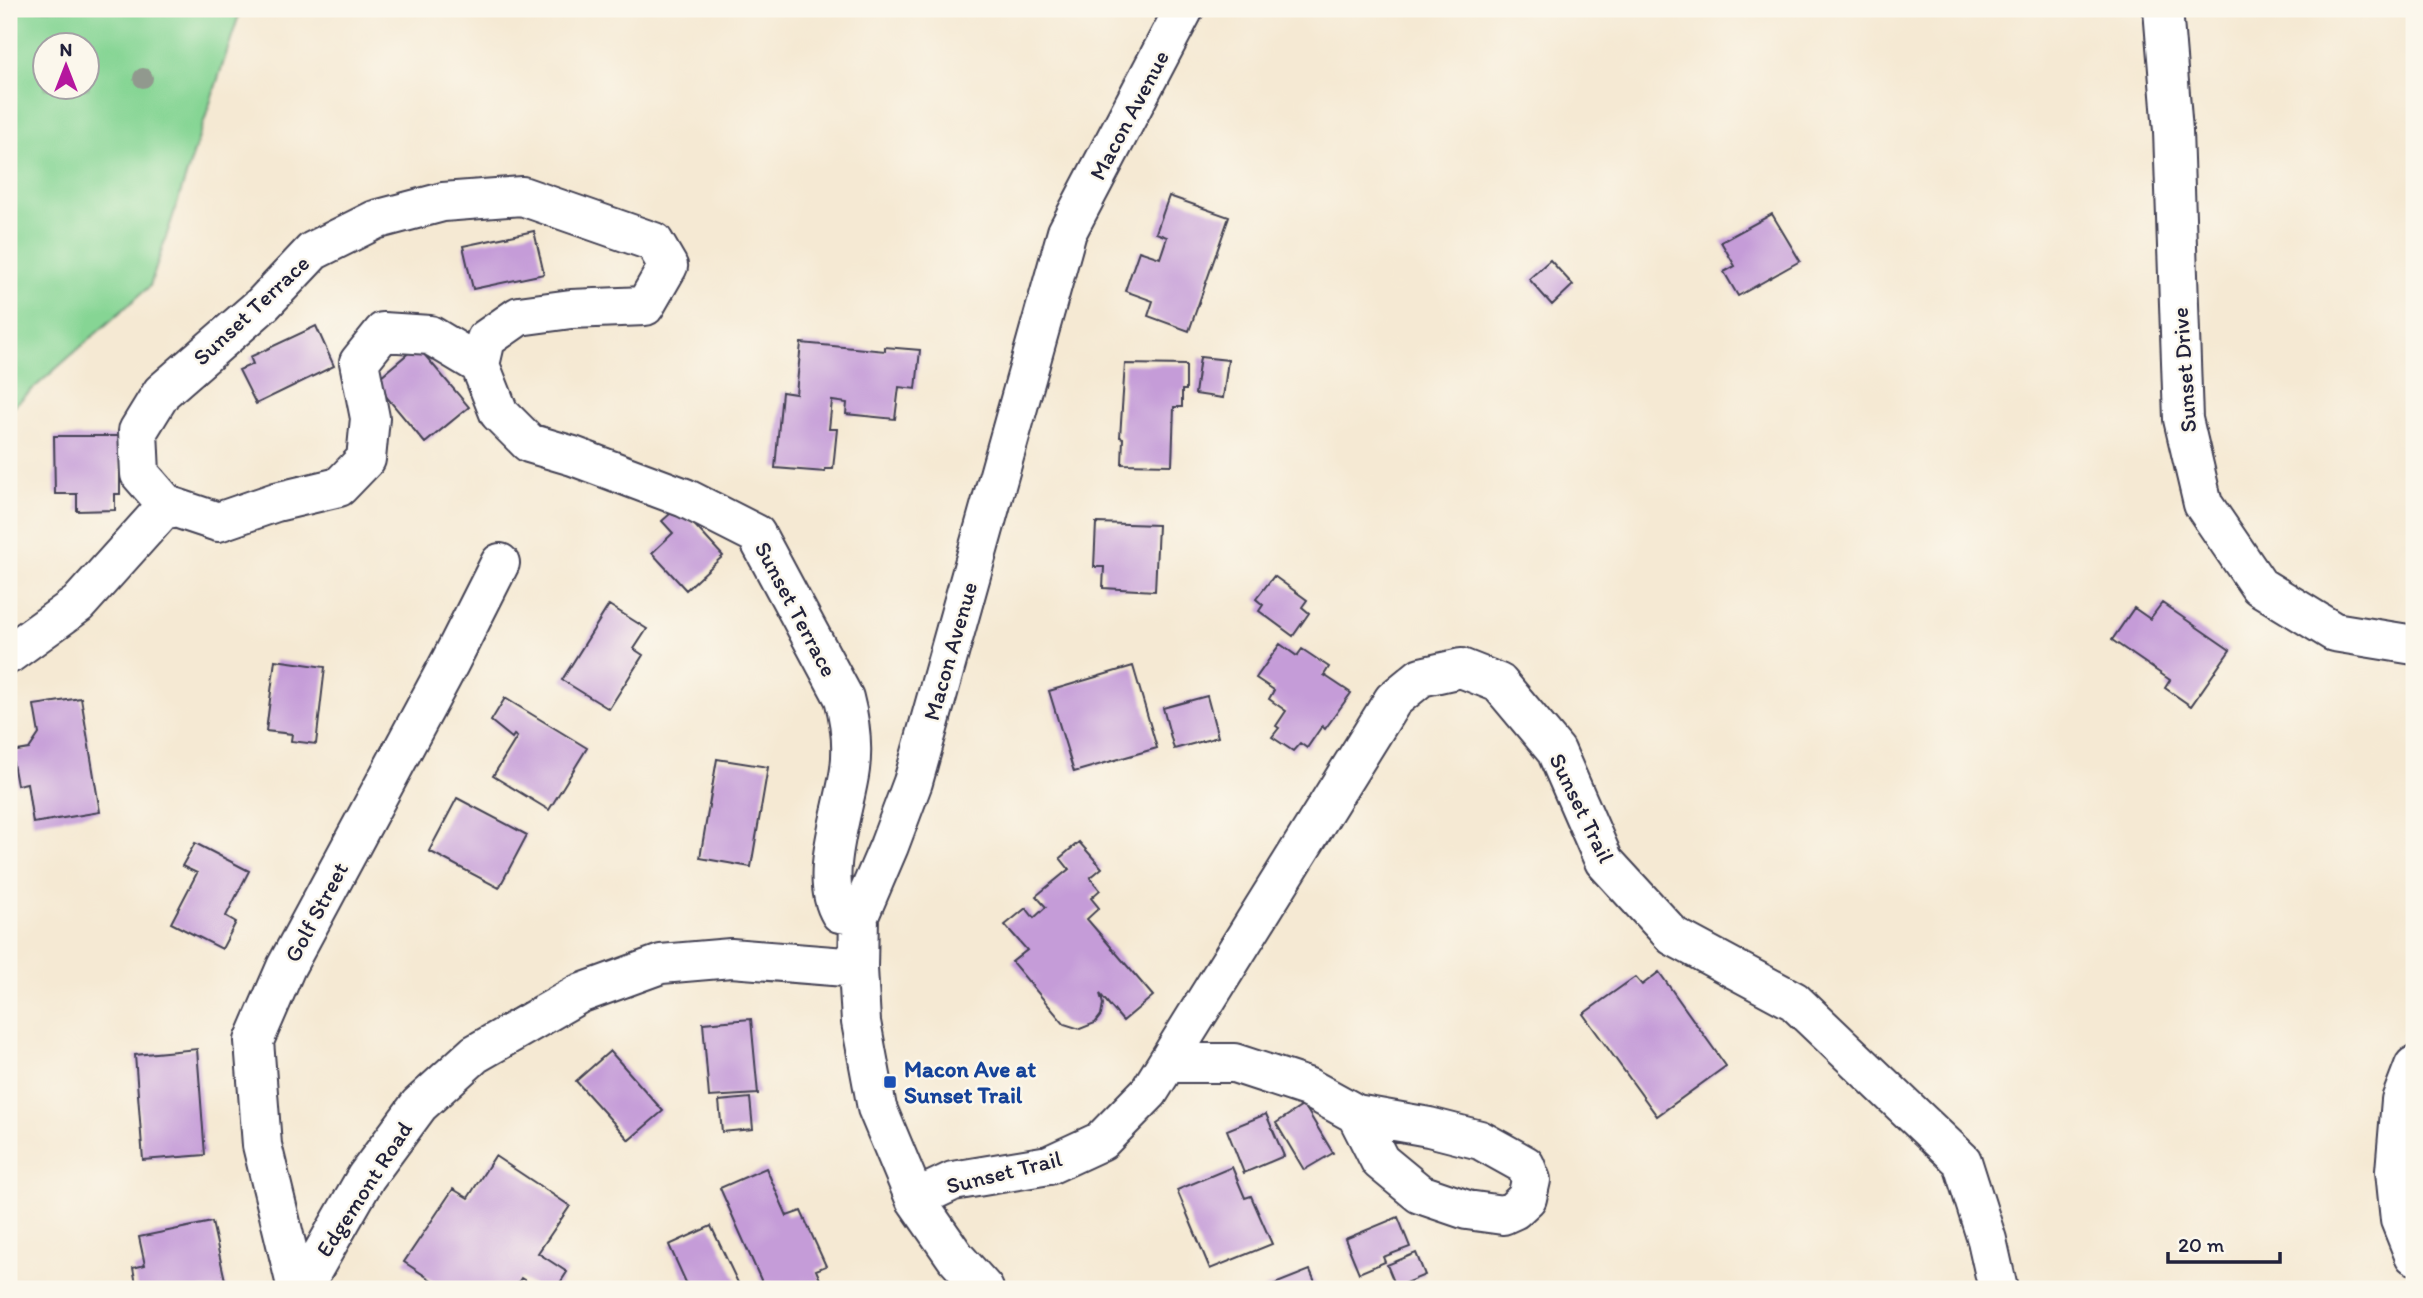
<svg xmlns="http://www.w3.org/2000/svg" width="2423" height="1298" font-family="Itim,sans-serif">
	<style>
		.green { fill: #86d594; stroke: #547c68; stroke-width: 2; fill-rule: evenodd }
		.building { fill: #c59cd8 }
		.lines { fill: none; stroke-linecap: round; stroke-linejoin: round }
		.minor-casing { stroke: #424052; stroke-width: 42 }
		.minor { stroke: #fff; stroke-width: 38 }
		.tree { fill: #91998e }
		.transit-dot { fill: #1a4fb4; stroke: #fbf7ec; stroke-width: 2.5 }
		.labels { text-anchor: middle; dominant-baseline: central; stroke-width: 5; stroke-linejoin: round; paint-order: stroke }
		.street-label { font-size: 23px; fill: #22223b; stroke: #fbf7ec }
		.transit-label { font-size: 23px; font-weight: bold; fill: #164399; stroke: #fbf7ec; text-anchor: start }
	</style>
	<rect width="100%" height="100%" fill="#fbf7ec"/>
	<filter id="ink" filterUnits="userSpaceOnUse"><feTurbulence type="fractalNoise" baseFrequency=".0143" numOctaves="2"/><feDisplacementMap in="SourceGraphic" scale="14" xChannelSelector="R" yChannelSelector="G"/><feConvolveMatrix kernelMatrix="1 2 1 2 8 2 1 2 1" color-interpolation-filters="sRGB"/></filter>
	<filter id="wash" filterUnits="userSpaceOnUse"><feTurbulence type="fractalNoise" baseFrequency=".00686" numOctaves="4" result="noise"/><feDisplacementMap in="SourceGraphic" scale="28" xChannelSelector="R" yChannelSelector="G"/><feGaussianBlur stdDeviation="1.57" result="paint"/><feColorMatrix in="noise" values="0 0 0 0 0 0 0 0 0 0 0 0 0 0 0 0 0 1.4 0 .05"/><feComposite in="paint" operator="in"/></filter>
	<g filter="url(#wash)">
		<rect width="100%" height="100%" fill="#f5e9d3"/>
		<!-- green -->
		<path class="green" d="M9,9H241L150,286L9,410ZM46,46H88V88H46Z"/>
		<g id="blocks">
			<!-- building -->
			<path class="building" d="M1169,196L1229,217L1189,331L1148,316L1153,301L1125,291L1139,251L1160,258L1167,237L1156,233Z
				M1772,214L1800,261L1738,296L1724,272L1735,266L1721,242Z
				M534,231L544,274L473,289L463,246Z
				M1550,260L1573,285L1552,305L1529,279Z
				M316,326L334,366L256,404L239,370L253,364L250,357Z
				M801,343L885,351V347L920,350L916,389L899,387L895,419L846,414L847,403L832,401L829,429H837L833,469H825V472L775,468L782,392L796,394Z
				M417,346L469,407L425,443L374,382Z
				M1200,357L1228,360L1223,398L1195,394Z
				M1125,364L1186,365V390H1182V407H1174L1172,465L1122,464L1123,438L1120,437Z
				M54,436H120V494H115V510L77,511V494H55Z
				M678,507L723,556L686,590L652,553L673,533L662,521Z
				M1096,523L1158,525L1155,591L1103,588L1104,567H1094Z
				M1274,576L1307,600L1302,607L1309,613L1293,636L1259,611L1263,605L1256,599Z
				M2162,603L2230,650L2191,706L2165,688L2170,680L2112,640L2134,608L2150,619Z
				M609,605L647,629L634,649L643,655L609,709L562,680Z
				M1280,644L1297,656L1302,649L1329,667L1324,675L1351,693L1325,729L1322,726L1307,748L1300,743L1293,751L1272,737L1279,728L1276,726L1286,711L1269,699L1274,690L1256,678Z
				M275,660L325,667L316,744L291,741L292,734L266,731Z
				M1133,666L1157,748L1074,772L1049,691Z
				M1207,696L1218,737L1174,749L1163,708Z
				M81,698L100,812L33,823L27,783L17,785L11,752L29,749L39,734L34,705Z
				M505,698L587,748L549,810L493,776L517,737L514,735L512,738L491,721Z
				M717,759L768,767L751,867L700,858Z
				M457,798L527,835L499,888L429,851Z
				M1079,842L1102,868L1090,878L1100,890L1091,898L1099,908L1087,919L1153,996L1123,1021L1100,994L1103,1004L1101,1015L1095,1023L1080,1029L1064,1024L1012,962L1027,950L1005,925L1026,908L1034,918L1046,907L1036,896L1069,869L1060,858Z
				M195,843L249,871L226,916L236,922L222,949L171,923L197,873L182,866Z
				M1659,972L1726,1066L1657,1116L1583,1014L1635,977L1642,985Z
				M751,1019L758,1094L709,1097L703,1023Z
				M197,1049L205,1155L143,1160L135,1055Z
				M610,1051L663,1111L629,1140L576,1081Z
				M750,1098L753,1129L722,1132L719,1101Z
				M1304,1105L1333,1153L1304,1170L1276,1123Z
				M1266,1114L1284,1156L1244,1173L1227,1130Z
				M495,1156L570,1206L538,1253L567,1272L556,1289H539L521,1278L514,1289H445L404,1262L453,1189L468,1198Z
				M1232,1167L1245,1198L1251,1196L1272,1244L1210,1269L1177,1190Z
				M766,1168L787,1216L801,1211L826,1266L816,1270L824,1289H765L720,1188Z
				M1398,1217L1410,1247L1383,1257L1385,1262L1359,1273L1345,1239Z
				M212,1222L227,1289H137L133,1268L145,1265L139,1237Z
				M711,1226L741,1289H689L669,1245Z
				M1416,1253L1425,1275L1396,1287L1387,1265Z
				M1310,1270L1318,1289H1262Z"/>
		</g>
	</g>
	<g filter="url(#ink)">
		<use href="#blocks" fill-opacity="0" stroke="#424052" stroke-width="2"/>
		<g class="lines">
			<defs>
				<path id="minor" d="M2163,9L2173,131L2183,419L2203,504L2259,586L2334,632L2414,645
					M480,365L486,339L519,316L571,309L645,306L668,266L654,242L522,196L443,202L375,220L313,251L263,304L162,392L138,431L140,474L167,505L218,522L276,502L339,487L366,459L370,418L359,362L383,332L430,335L480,365L499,413L529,443L573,456L685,498L756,534L844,698C850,721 853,746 850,769C845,809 818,877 840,913L859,916
					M9,654L78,604L167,505
					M1167,1063H1234L1307,1087L1356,1114L1429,1127L1480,1140L1525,1165L1531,1180L1527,1198L1514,1210L1503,1215L1467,1210L1420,1194L1380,1161L1356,1114
					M2414,1066L2401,1100L2395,1171L2400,1220L2414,1255
					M915,1199L953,1181L1049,1165L1101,1141L1149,1092L1393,700L1421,677L1461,668L1499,683L1556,751L1604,861L1673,936L1794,1001L1962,1161L1987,1240L1998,1289
					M297,1289L262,1145L254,1041L286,967L450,662L500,563
					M302,1289L366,1177L419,1105L475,1054L579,994L661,964L731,958L858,968
					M984,1289L956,1258L915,1199L877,1108L861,1022L858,968L859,916L889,846L913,782L1067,232L1184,9"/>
			</defs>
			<!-- minor casing -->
			<use href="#minor" class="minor-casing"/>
			<!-- minor -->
			<use href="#minor" class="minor"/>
		</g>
		<!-- trees -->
		<circle class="tree" cx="143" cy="78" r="10"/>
	</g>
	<!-- markers -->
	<rect class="transit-dot" x="883" y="1075" width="14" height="14" rx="3.5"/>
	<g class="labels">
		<!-- street labels -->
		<g class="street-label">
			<text transform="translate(1129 115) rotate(-62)">Macon Avenue</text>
			<text transform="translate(251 310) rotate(-43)">Sunset Terrace</text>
			<text transform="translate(2184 370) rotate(-94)">Sunset Drive</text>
			<text transform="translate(796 609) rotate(62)">Sunset Terrace</text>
			<text transform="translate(950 651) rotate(-74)">Macon Avenue</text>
			<text transform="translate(1582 808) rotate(64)">Sunset Trail</text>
			<text transform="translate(316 912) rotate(-62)">Golf Street</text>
			<text transform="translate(1004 1172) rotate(-14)">Sunset Trail</text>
			<text transform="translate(364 1189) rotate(-57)">Edgemont Road</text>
		</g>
		<!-- transit labels -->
		<g class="transit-label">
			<text x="904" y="1069">Macon Ave at<tspan x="904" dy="26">Sunset Trail</tspan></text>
		</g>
	</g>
	<!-- margin -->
	<rect width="2423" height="1298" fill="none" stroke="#fbf7ec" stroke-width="35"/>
	<!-- north arrow -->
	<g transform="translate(66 66)"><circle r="33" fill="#fbf7ec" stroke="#a4a2a5" stroke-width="2"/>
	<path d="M0-5L12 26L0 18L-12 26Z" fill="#b5179e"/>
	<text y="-10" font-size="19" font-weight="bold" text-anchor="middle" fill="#22223b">N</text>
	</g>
	<!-- scale -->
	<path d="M2168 1252v10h112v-10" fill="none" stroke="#22223b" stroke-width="3.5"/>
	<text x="2178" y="1252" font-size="21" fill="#22223b" stroke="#fbf7ec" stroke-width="5" paint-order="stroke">20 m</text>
</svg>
